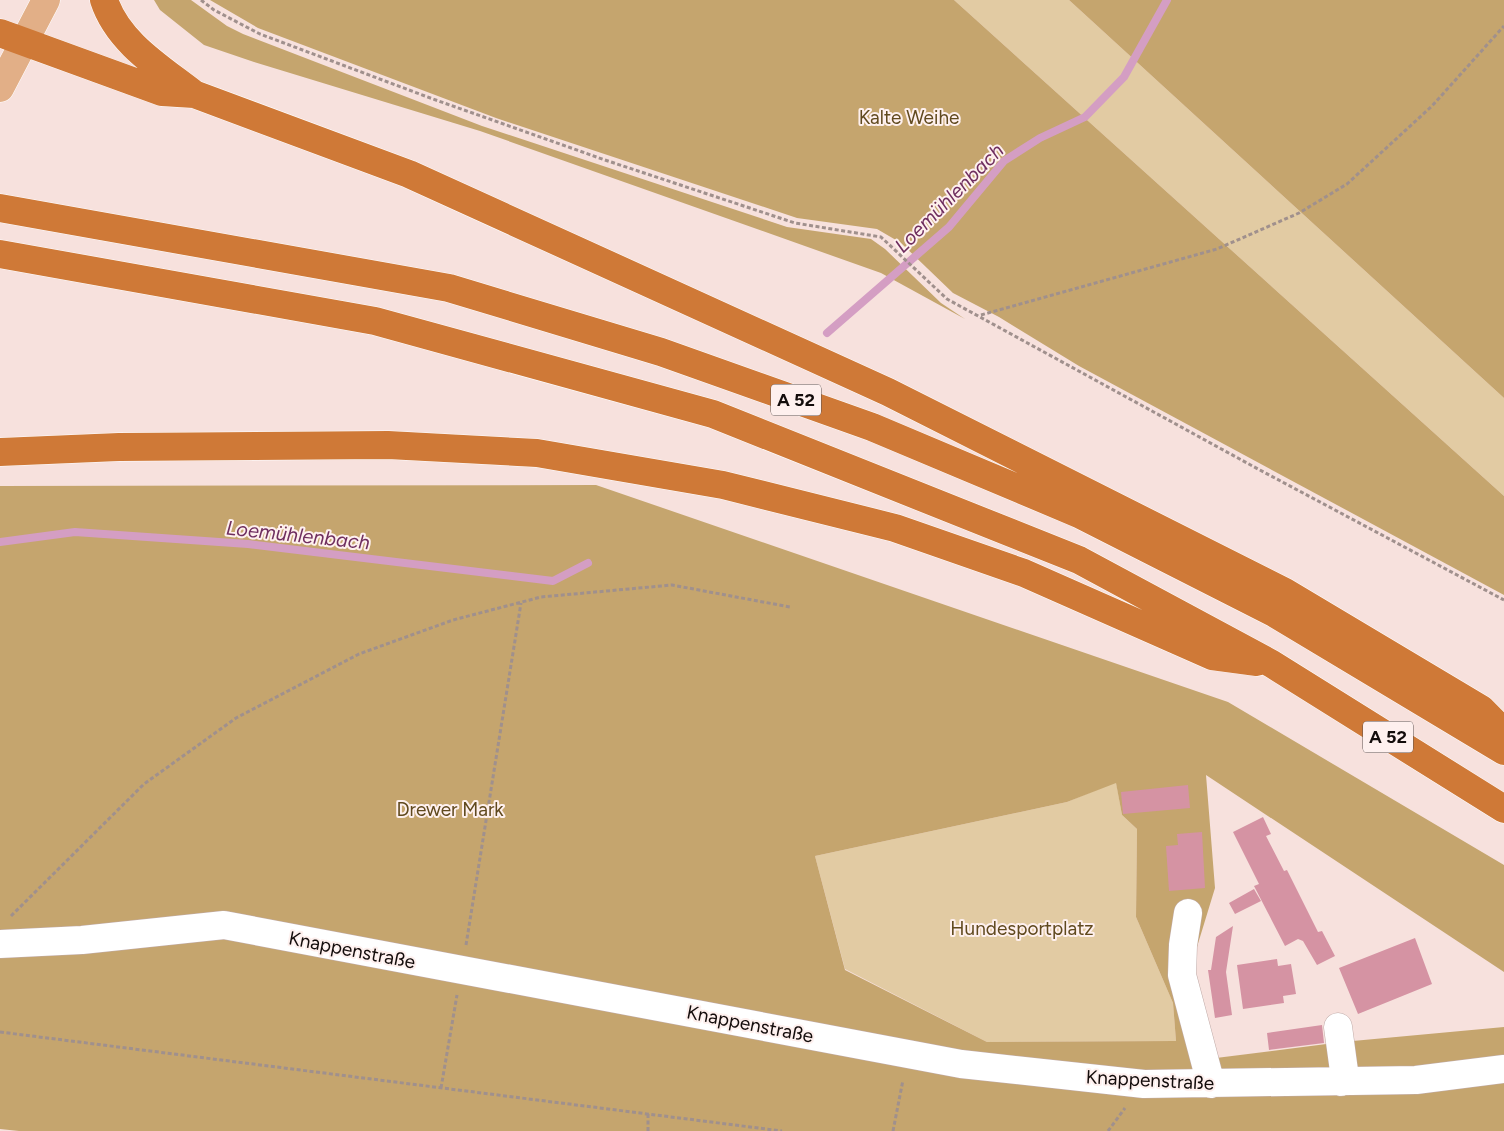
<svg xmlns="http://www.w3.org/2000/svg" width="1504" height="1131" font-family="Figtree,sans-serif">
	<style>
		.green { fill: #e2cba3 }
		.forest { fill: #c5a56e; fill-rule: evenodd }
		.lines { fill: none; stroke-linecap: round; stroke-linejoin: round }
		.stream { stroke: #d49ec3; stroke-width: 8 }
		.building { fill: #d593a3 }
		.minor-casing { stroke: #c0aba8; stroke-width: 29 }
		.major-casing { stroke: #fff; stroke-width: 29 }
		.highway-casing { stroke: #fff; stroke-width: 29 }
		.path { stroke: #a0908d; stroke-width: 3; stroke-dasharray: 4 2.5; stroke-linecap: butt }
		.minor { stroke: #fff; stroke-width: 28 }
		.major { stroke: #e2af87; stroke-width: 28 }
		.highway { stroke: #cf7937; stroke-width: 28 }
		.labels { text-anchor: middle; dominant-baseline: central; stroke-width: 4; stroke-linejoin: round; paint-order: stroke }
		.shield { fill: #fef0ee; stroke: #5a504f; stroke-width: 1 }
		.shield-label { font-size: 18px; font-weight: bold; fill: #130c0b }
		.park-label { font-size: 19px; fill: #60491e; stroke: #fef0ee }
		.street-label { font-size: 19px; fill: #130c0b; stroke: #fef0ee }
		.water-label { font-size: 20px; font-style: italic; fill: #6f2e5f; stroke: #fef0ee }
	</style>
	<rect width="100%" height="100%" fill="#f7e1dd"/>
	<!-- green -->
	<path class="green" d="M954,0H1069L1504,398V496Z
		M1116,782L1122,815L1137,829L1136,917L1173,1003L1176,1041L987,1042L845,969L815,856L1067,802Z"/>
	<!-- forest -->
	<path class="forest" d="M154,0H191L227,26L243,34L482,126L766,220L787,227L871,239L885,249L941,303L965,319L881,273L480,131L254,62L204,45L160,10Z
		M210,0H954L1504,496V595L1079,366L999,317L953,293L901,243L877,229L797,218L496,118L258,28Z
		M1069,0H1504V398Z
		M596,485L1228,702L1504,865V972L1206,775L1215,888L1193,960L1208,1059L1342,1042L1504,1027V1131H19L0,1129V486ZM1116,783L1122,815L1137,829L1136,917L1173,1003L1176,1041L987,1042L845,970L815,856L1067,802Z"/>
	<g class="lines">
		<!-- stream -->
		<path class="stream" d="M827,333L949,227L1004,161L1040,138L1085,117L1124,77L1167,0
			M0,542L75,532L248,544L553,581L588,563"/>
	</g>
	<!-- building -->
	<path class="building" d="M1188,785L1190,808L1123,814L1121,792Z
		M1263,817L1271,834L1266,836L1284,871L1287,870L1318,932L1322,931L1335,956L1317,965L1303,941L1298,939L1285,946L1254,886L1259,884L1233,832Z
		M1202,832L1205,888L1169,891L1166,846L1178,845L1177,834Z
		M1254,889L1261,901L1235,914L1229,903Z
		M1233,926L1226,972L1232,1015L1215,1018L1208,970H1211L1216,937Z
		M1415,938L1432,984L1358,1014L1339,968Z
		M1277,959L1278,966L1291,964L1296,994L1283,996L1284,1003L1243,1009L1237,965Z
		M1322,1025L1324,1043L1269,1050L1267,1033Z"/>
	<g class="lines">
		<defs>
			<path id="minor" d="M1188,913L1183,945L1182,975L1211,1084
				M0,944L82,940L224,925L961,1064L1144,1084L1416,1080L1504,1069
				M1338,1027L1344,1071L1341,1082"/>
			<path id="major" d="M0,88L46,0"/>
			<path id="highway" d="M104,0C118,43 161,68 194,94
				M0,33L162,92L194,94L409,174L888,392L1285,592L1481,709L1504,732
				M0,208L449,288L661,352L872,427L1079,514L1274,613L1504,751
				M0,254L375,321L713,414L1079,560L1272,664L1504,809
				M0,452L119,447L388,445L537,453L723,485L895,528L1024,573L1212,656L1257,662"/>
		</defs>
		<!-- minor casing -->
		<use href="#minor" class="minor-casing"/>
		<!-- major casing -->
		<use href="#major" class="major-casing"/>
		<!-- highway casing -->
		<use href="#highway" class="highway-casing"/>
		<!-- path -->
		<path class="path" d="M201,0L214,10L260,34L433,99L605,160L795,223L881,237L947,299L1258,469L1504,600
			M981,315L1217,249L1299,213L1347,184L1432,106L1504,26
			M11,916L144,784L236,718L359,654L453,620L541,597L672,585L790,607
			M466,945L521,603
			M0,1032L782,1131
			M441,1088L457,995
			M648,1114V1131
			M893,1131L903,1080
			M1108,1131L1125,1108"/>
		<!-- minor -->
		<use href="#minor" class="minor"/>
		<!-- major -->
		<use href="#major" class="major"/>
		<!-- highway -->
		<use href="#highway" class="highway"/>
	</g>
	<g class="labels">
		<!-- shield labels -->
		<g class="shield">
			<rect x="771" y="384.5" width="50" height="31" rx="4"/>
			<rect x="1363" y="721.5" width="50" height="31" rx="4"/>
		</g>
		<g class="shield-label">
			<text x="796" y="400">A 52</text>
			<text x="1388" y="737">A 52</text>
		</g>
		<!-- park labels -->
		<g class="park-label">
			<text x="909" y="117">Kalte Weihe</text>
			<text x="450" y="809">Drewer Mark</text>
			<text x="1022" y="928">Hundesportplatz</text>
		</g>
		<!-- street labels -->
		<g class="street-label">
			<text transform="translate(352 950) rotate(11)">Knappenstraße</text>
			<text transform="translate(750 1024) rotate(11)">Knappenstraße</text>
			<text transform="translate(1150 1080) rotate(3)">Knappenstraße</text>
		</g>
		<!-- water labels -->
		<g class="water-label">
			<text transform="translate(949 198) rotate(-45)">Loemühlenbach</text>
			<text transform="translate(298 535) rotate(6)">Loemühlenbach</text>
		</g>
	</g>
</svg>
